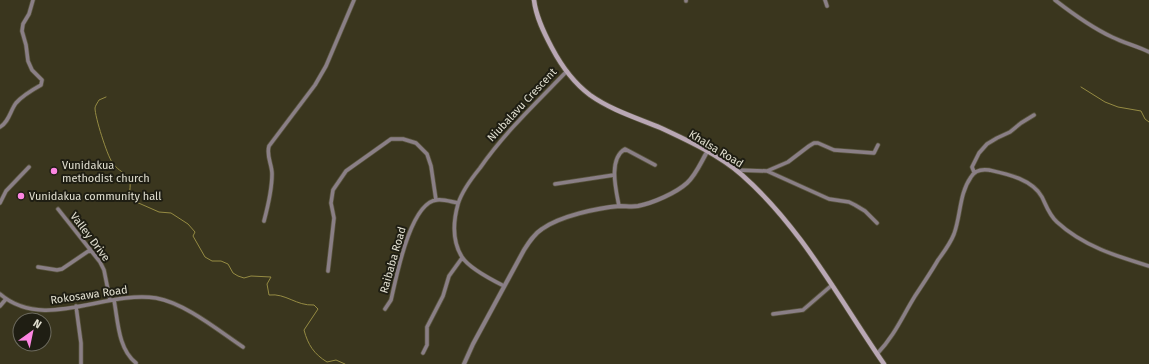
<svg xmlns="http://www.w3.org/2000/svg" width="1149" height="364" font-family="'Fira Sans',sans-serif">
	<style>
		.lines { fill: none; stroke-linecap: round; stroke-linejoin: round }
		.stream { stroke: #958b43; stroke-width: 1 }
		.minor-casing { stroke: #58543e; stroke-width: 5 }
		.tertiary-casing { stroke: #58543e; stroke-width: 5.5 }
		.secondary-casing { stroke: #58543e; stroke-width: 6 }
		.minor { stroke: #8a7f86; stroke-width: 3.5 }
		.tertiary { stroke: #8a7f86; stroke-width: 4 }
		.secondary { stroke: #b9a7b4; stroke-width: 4.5 }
		.poi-dot { fill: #fd86e2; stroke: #1f1e13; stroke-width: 1.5 }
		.labels { text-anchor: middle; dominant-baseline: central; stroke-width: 4; stroke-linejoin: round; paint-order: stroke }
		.street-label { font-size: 11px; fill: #e1dfd0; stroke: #1f1e13 }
		.poi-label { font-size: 11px; fill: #e1dfd0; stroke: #1f1e13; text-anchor: start }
	</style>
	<rect width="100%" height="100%" fill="#3a361e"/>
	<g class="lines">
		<!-- stream -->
		<path class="stream" d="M1081,87L1105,102L1118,107L1141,111L1145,119L1149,122
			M106,97L99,100C98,102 95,106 95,108C95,117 107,155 112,162C122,177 134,171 129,195L134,201L159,212L171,213L188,224L195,232L193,236L205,257L212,261H221L228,264L233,273L238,276L244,278L251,276L271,277L267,284L269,295C286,293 296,306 314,305L318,309L304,330C308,345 314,354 327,362L336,360L345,364"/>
		<defs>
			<path id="minor" d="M825,0L827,6
				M1055,0C1073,14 1091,27 1112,37C1124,43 1137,46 1149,52
				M686,1V0
				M0,127C9,122 10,111 16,103C23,95 32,90 41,85L42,80L32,70L28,61L26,45L22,31L23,24L29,14L33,0
				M736,170L767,171L788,162L809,146L814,143H818L834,150L874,153L878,145
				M767,171L829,199L849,202L855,205L865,211L877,223
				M974,172L972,167L979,153L987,144L997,138L1010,132L1021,123L1034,115
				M555,184L614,175
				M0,203L6,191L29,167
				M619,206C616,190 608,159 625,149L655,165
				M58,209L100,262L104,270L110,300
				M264,221C268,206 272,190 272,174C272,164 266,156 269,146L315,85L326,66L354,0
				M38,267L57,270L62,269L90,250
				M328,271L334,218L331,203L333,190L346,171L391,139H403L416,143L427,154L431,166L436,200
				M504,286C492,280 469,268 462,257C452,241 453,222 458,204C462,191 471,179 480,168C505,132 537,102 567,71
				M0,294C44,332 105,290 156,298C185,303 219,331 243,347
				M114,300C118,321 118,349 136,363
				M0,306L6,299
				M76,306L81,343V364
				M385,309L391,300C396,279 410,202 437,200C443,199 452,202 458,203
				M773,314L803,310L832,285
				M423,353L427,345V327L443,296L449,276L462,258
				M877,354C895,335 902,317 915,296C923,284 931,272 938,260C944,252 950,244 954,234C961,215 959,194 971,177C975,170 982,169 989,170C1007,174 1032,179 1042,197C1046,205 1049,215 1057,222C1083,246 1116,256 1149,266"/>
			<path id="tertiary" d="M464,364L473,344L524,250C529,242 534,234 542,229C560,216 597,208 620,206C626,206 632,207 638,206C653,203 676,193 687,183C696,175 701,162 707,152"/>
			<path id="secondary" d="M534,0C536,17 544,33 552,48C561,65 574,83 590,95C611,110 637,118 661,128C689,141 719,155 742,175C802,228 839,299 884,364"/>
		</defs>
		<!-- minor casing -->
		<use href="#minor" class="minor-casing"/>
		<!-- tertiary casing -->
		<use href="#tertiary" class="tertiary-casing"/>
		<!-- secondary casing -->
		<use href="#secondary" class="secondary-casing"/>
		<!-- minor -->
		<use href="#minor" class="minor"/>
		<!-- tertiary -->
		<use href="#tertiary" class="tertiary"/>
		<!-- secondary -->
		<use href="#secondary" class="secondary"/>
	</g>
	<!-- markers -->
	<g class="poi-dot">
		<circle cx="54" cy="171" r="4"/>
		<circle cx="21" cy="196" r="4"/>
	</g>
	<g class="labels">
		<!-- street labels -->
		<g class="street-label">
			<text transform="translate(522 105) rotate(-47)">Niubalavu Crescent</text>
			<text transform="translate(716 149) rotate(31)">Khalsa Road</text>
			<text transform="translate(90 237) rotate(53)">Valley Drive</text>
			<text transform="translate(393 260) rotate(-74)">Raibaba Road</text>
			<text transform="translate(89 295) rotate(-8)">Rokosawa Road</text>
		</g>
		<!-- poi labels -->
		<g class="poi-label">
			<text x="62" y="165">Vunidakua<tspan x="62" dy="13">methodist church</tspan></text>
			<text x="29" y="196">Vunidakua community hall</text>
		</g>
	</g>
	<!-- north arrow -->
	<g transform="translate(32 332) rotate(33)"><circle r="19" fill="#1f1e13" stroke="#6d6b5f"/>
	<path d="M0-3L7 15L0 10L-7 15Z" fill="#fd86e2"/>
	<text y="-6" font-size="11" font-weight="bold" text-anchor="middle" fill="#e1dfd0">N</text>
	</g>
</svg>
